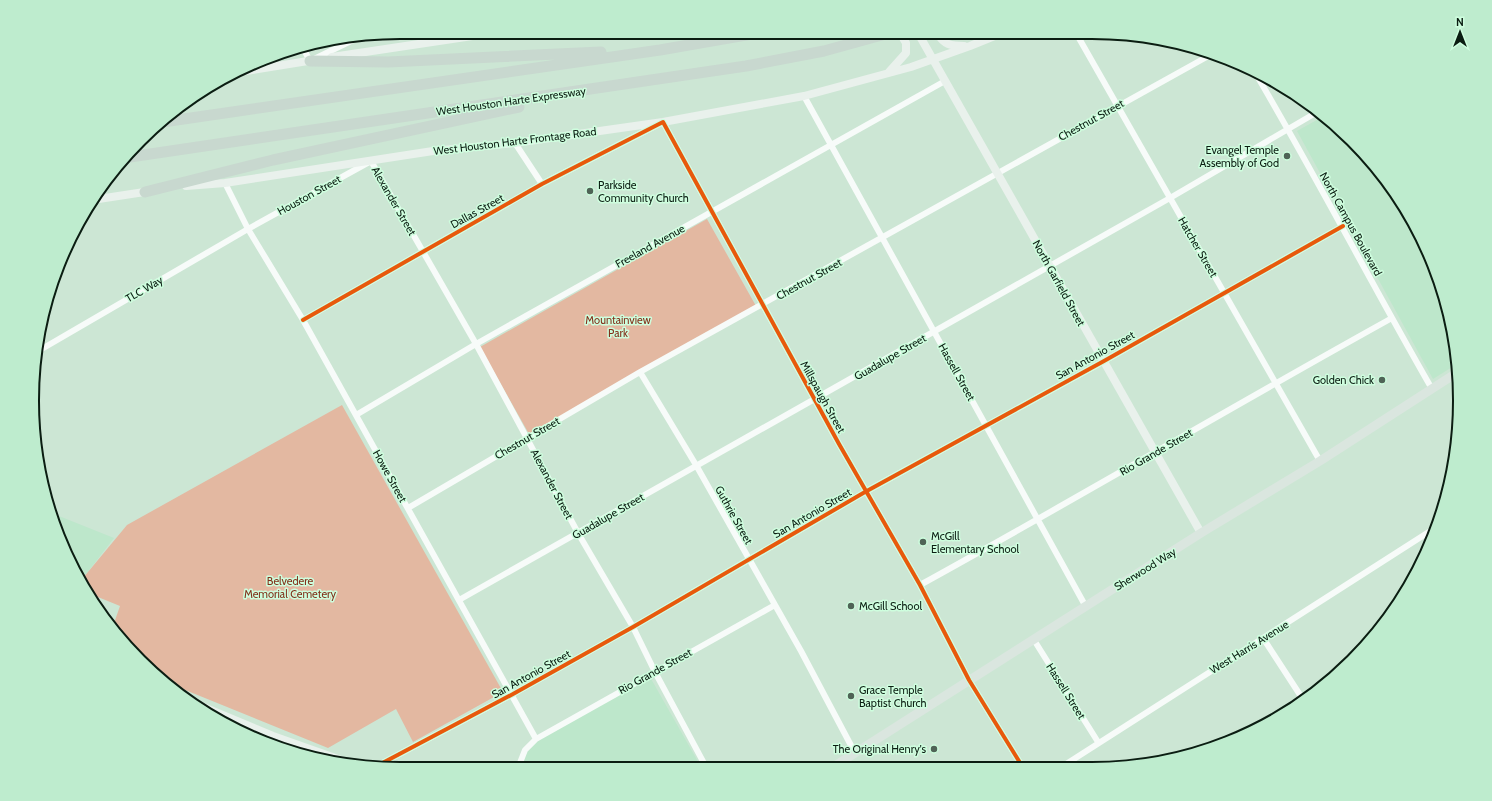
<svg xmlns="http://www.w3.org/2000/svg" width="1492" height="801" font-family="Cabin,sans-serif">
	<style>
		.built { fill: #bde7cb }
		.green { fill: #e3b8a1 }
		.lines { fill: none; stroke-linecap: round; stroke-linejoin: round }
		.street { stroke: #f7fbf9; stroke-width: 6 }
		.secondary { stroke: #e9f1ec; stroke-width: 8 }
		.primary { stroke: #dae6df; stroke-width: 9 }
		.highway { stroke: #c8d8cf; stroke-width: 11 }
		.cycleway-casing { stroke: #cefede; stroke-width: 6 }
		.cycleway { stroke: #e8590c; stroke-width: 4 }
		.poi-dot { fill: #4f6356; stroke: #cefede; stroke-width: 1.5 }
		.labels { text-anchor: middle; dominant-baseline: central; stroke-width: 3; stroke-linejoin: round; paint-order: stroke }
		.street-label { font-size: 11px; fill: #0b1d12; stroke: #cefede }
		.poi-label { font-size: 11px; fill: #0b1d12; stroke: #cefede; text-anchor: start }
		.park-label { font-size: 11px; fill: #822f19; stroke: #cefede }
		.rim { fill: none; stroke: #0b1d12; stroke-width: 2 }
	</style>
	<rect width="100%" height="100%" fill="#cce6d4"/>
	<!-- built -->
	<path class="built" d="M1324,116L1369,158L1411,216L1441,282L1457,353V364L1433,379L1297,131Z
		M54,514L114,538L83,578L60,542Z
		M650,677L701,767L515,768L523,749Z"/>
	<!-- green -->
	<path class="green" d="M707,219L756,306L529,434L480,347Z
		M342,405L503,692L413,742L396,709L328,748L163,681L124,644L113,626L120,606L93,595L83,578L127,525Z"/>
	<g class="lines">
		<!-- street -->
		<path class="street" d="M451,32L454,38
			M1076,33L1320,461
			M303,48L310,61L353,40
			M1253,69C1315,174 1371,283 1432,389
			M804,96L1086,607
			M515,143L542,184
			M225,183L248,229L303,320L536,739L525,750L518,768
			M303,320L542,184L663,122L839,444L920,585L969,680L1022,766
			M40,350L248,229L371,161L476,344L578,533L633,627L655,672L706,767
			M640,372L696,465L801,651L855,753
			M356,415L476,344L945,81
			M408,508L640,372L1212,54
			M920,585C1078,498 1233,406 1392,318
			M459,600L1170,198L1319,111
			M1263,638L1304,701
			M1034,640L1098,742
			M536,739L775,605
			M270,743L273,736
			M1063,766L1435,528
			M373,768L513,694L633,627L865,492L1104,361L1343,226"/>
		<!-- secondary -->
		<path class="secondary" d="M918,33L1201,533
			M937,33C944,45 951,46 964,46
			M332,57L499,32
			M246,71L314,60
			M889,72L906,53V43L900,33
			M186,186L225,183L433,151L515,143L663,122L804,96L911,67L970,46L1002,33
			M92,200L151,191
			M189,701L273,736L355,765"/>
		<!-- primary -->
		<path class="primary" d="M833,767L1201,533L1320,461L1458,372"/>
		<!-- highway -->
		<path class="highway" d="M310,61L388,62L601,52
			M163,122L660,50L764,32
			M130,157L746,66L824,51L889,33
			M145,192L273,160L519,107"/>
		<defs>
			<path id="cycleway" d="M303,320L542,184L663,122L839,444L920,585L969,680L1022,766
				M373,768L513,694L633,627L865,492L1104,361L1343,226"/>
		</defs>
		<!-- cycleway casing -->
		<use href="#cycleway" class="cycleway-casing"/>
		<!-- cycleway -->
		<use href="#cycleway" class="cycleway"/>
	</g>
	<!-- markers -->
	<g class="poi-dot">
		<circle cx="1287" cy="156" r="4"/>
		<circle cx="590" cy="191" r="4"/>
		<circle cx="1382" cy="380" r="4"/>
		<circle cx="923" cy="542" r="4"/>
		<circle cx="851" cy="606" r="4"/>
		<circle cx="851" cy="696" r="4"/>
		<circle cx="934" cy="749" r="4"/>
	</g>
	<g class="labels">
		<!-- street labels -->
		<g class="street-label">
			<text transform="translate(511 101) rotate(-8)">West Houston Harte Expressway</text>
			<text transform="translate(1091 120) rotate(-29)">Chestnut Street</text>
			<text transform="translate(515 141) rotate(-7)">West Houston Harte Frontage Road</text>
			<text transform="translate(309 195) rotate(-29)">Houston Street</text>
			<text transform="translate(394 201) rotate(60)">Alexander Street</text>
			<text transform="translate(477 211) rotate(-29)">Dallas Street</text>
			<text transform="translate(1351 224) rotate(61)">North Campus Boulevard</text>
			<text transform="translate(650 246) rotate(-29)">Freeland Avenue</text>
			<text transform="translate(1198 247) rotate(60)">Hatcher Street</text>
			<text transform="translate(809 279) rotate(-29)">Chestnut Street</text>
			<text transform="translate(1059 283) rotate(61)">North Garfield Street</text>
			<text transform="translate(144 289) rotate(-30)">TLC Way</text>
			<text transform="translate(1095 355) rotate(-29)">San Antonio Street</text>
			<text transform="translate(890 357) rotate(-30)">Guadalupe Street</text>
			<text transform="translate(957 372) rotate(61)">Hassell Street</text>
			<text transform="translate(823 397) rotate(61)">Millspaugh Street</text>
			<text transform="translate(527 438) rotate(-30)">Chestnut Street</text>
			<text transform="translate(1156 452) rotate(-30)">Rio Grande Street</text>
			<text transform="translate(390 476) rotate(61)">Howe Street</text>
			<text transform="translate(552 484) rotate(62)">Alexander Street</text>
			<text transform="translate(812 513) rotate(-30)">San Antonio Street</text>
			<text transform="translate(734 515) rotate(61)">Guthrie Street</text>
			<text transform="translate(608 516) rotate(-30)">Guadalupe Street</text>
			<text transform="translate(1145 569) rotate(-32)">Sherwood Way</text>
			<text transform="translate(1249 647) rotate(-32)">West Harris Avenue</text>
			<text transform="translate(655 671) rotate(-29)">Rio Grande Street</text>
			<text transform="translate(531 674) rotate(-29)">San Antonio Street</text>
			<text transform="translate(1066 691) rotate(58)">Hassell Street</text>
		</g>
		<!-- poi labels -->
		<g class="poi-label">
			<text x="1279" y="150" text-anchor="end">Evangel Temple<tspan x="1279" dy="13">Assembly of God</tspan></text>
			<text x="598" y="185">Parkside<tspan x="598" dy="13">Community Church</tspan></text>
			<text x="1374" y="380" text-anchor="end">Golden Chick</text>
			<text x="931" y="536">McGill<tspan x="931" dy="13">Elementary School</tspan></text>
			<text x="859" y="606">McGill School</text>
			<text x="859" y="690">Grace Temple<tspan x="859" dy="13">Baptist Church</tspan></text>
			<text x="926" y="749" text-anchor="end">The Original Henry's</text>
		</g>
		<!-- park labels -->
		<g class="park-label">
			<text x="618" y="320">Mountainview<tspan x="618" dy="13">Park</tspan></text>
			<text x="290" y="581">Belvedere<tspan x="290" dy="13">Memorial Cemetery</tspan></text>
		</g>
	</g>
	<!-- crop -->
	<path d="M0 0H1492V801H0ZM400 39H1092A361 361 0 0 1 1453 400V401A361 361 0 0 1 1092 762H400A361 361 0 0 1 39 401V400A361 361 0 0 1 400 39Z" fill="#beecce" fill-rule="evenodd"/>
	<path class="rim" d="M400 39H1092A361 361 0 0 1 1453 400V401A361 361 0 0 1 1092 762H400A361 361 0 0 1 39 401V400A361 361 0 0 1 400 39Z"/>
	<!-- north arrow -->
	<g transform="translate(1460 32)" stroke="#cefede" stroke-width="3" paint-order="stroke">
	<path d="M0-3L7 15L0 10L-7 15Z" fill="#0b1d12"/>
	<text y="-6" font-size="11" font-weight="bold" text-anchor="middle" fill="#0b1d12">N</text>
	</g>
</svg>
